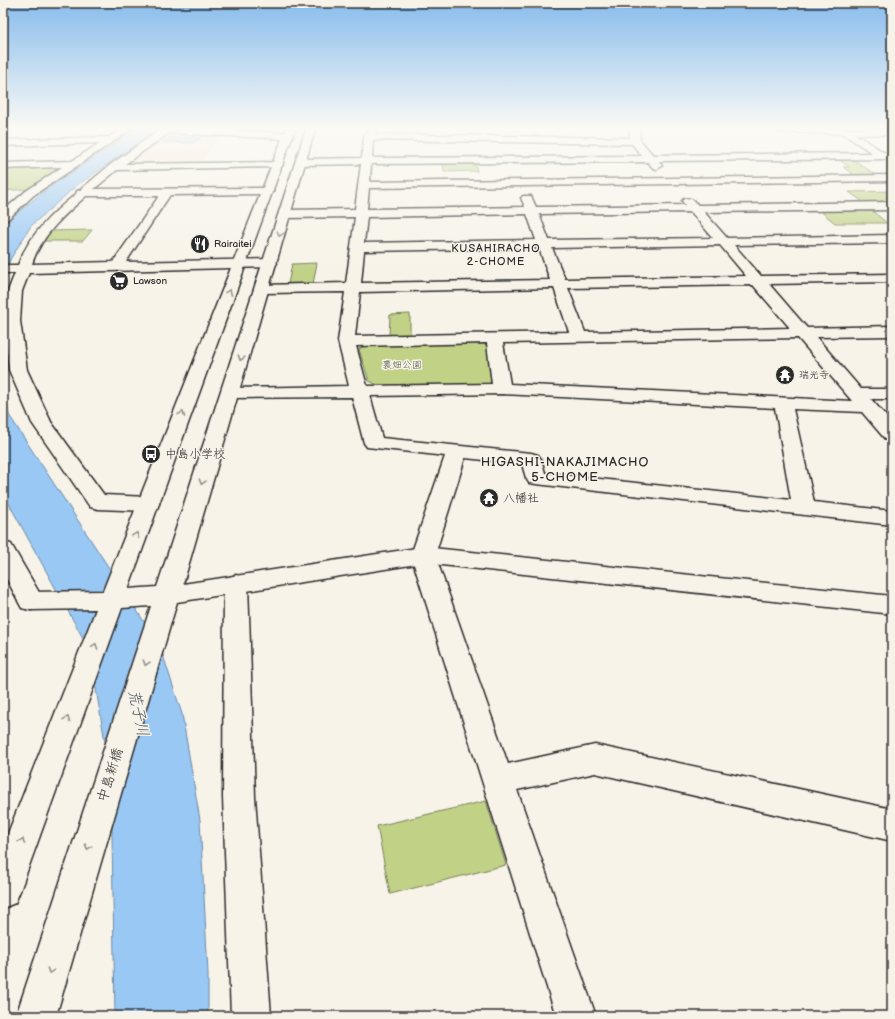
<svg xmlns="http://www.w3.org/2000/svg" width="895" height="1019" font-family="'Balsamiq Sans','Klee One',sans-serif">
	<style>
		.built { fill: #f7e5d4 }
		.green { fill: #c1d287; stroke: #767e59 }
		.water { fill: #99c8f5; stroke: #6d89a4 }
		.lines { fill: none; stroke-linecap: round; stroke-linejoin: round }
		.minor-casing { stroke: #2b2b2b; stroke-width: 3 }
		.tertiary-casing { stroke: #2b2b2b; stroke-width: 3 }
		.minor { fill: #f7f3e8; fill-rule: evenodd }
		.tertiary { fill: #f7f3e8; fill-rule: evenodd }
		.oneway { stroke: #918f8a }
		.labels { text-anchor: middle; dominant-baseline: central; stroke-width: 3; stroke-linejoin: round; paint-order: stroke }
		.far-poi-label { font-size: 10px; fill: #2b2b2b; stroke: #f7f3e8; text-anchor: start }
		.far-park-label { font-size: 10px; fill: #505542; stroke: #f7f3e8 }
		.far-neighbourhood-label { font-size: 11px; letter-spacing: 1px; fill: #2b2b2b; stroke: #f7f3e8 }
		.poi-label { font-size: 12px; fill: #2b2b2b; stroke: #f7f3e8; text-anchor: start }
		.neighbourhood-label { font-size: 13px; letter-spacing: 1px; fill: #2b2b2b; stroke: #f7f3e8 }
		.near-street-label { font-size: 14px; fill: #2b2b2b; stroke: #f7f3e8 }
		.near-water-label { font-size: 16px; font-style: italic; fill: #46525e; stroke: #f7f3e8 }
	</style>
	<rect width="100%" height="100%" fill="#f7f3e8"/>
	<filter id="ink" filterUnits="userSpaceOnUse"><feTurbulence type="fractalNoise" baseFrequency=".025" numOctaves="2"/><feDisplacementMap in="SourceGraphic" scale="8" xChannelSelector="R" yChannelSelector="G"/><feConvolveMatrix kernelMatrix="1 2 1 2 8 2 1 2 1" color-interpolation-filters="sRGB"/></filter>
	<g filter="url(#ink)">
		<!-- built -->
		<path class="built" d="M164,133L226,135L214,145L199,164L125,165L122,164Z"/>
		<!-- green -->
		<path class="green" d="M837,158H851L879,177H857L843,167H849Z
			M443,162H475L477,171L444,172Z
			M60,167L61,168L29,189L3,191V168Z
			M892,191V203L866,204L849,192Z
			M870,209L887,223H835L819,210Z
			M92,230L83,241H44L51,231Z
			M317,263L313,284H288L292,264Z
			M410,314V336H389L390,315Z
			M486,343L489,345L494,381L487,384L380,386L369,381L359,349L364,346Z
			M486,801L506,865L390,894L377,826Z"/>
		<!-- water -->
		<path class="water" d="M137,129H158L76,186L31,226L11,258L3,277V229L12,217L47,189Z
			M169,137L201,138L194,143L162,142Z
			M3,381L9,415L160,646L182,714L200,820L208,973V1016H115L111,776L89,649L3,493Z"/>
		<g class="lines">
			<defs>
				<path id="minor" d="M121,129H132L34,195L7,220L3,221V211L26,191L62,167L3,169V163L72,161L100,143L3,146V140L109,137Z
					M161,129H212L288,133L293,136L288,139L169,133L125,164L282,162L283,164L282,166L278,167L117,170L94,189L268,188L274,191L268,194L170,195L126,262L270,259L275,260L277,263L275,266L270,267L29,273L22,291L20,321L27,370L51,422L104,495L148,497L156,499L159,504L156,509L148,511L98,509L90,507L32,423L9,370L4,321L8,291L15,273H3V265H18C29,235 52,213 76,194L77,191L80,190L110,165ZM86,196H159L113,262L32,264C41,236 64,215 86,196Z
					M369,129H378L375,134L630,138L629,129H639L640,140L653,155L872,153L836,129H847L885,153H892V159L659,161L662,166L657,169L653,168L648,162L371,164L370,182L892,175V181L369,188L367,209L525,207L521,198L523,196H531L536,207L685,205L682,201L684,199C691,197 693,200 698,205L892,202V210L704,212L727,238L892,235V243L734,245L761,276L892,274V282L769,284L807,328L892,326V336L816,337L861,389H892V399H871L892,423V441L885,439L862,412L793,409L814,502L892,511V525L536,484L529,483L526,478L522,464L465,458L435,555L508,764L595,745L892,809V841L595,773L517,790L596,1016H556L411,555L445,456L367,447L364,443L352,397L230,398L224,397L221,393L224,389L230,388L349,386L338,341L345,292L262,293L257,292L255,289L257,286L262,285L346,283L355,217L286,218L282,217L280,214L282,211L286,210L355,209L361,164L302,165L297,162L302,159L362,158L364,137ZM373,140L632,144L642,156L372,158ZM691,212L713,238L549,240L539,214ZM527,214L536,240L364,243L367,217ZM720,245L746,276L565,279L552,248ZM539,248L550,280L361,283L364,251ZM753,285L790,328L585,332L568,288ZM554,288L569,332L355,336L360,292ZM798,338L852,401L510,384L503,343ZM487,343L492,384L367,386L356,346ZM502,394L775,408L791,500L545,473L541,459L538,455L531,453L382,438L370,396Z
					M3,542L11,544L44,601L40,608L31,610L22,608L3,572Z
					M236,575L245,578L248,584L255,797L271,1016H231L223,797L224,584L227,578Z"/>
				<path id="tertiary" d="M286,129H295L128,589L157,587L306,129H315L183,584L423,547L892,596V614L423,563L177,602L56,1016H16L151,606L122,608L20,891L15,903L3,908V846L96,609L31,610L22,608L18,601L22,594L31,592L103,591Z
					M774,129H892V135L778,132Z"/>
			</defs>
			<!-- minor casing -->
			<use href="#minor" class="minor-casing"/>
			<!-- tertiary casing -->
			<use href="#tertiary" class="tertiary-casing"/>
			<!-- minor -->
			<use href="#minor" class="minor"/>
			<!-- tertiary -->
			<use href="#tertiary" class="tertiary"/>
		</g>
		<!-- one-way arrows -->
		<defs><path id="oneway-chevron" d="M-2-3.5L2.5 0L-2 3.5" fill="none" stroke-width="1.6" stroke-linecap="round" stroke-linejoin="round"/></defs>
		<g class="oneway">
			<use href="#oneway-chevron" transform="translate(280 234) rotate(107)"/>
			<use href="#oneway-chevron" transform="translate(229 292) rotate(-69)"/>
			<use href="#oneway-chevron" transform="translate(241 358) rotate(107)"/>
			<use href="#oneway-chevron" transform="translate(182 414) rotate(-69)"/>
			<use href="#oneway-chevron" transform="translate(202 482) rotate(107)"/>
			<use href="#oneway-chevron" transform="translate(136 535) rotate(-69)"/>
			<use href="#oneway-chevron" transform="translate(95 646) rotate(-69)"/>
			<use href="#oneway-chevron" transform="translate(146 663) rotate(107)"/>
			<use href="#oneway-chevron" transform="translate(67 719) rotate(-69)"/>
			<use href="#oneway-chevron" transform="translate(22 841) rotate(-69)"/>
			<use href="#oneway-chevron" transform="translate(88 847) rotate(107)"/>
			<use href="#oneway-chevron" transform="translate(50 971) rotate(107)"/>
		</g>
	</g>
	<!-- sky -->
	<linearGradient id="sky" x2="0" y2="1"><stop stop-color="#88bced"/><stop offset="0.47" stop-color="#fbfaf5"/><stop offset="1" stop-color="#fbfaf5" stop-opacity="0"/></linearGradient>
	<rect width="895" height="272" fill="url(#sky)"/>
	<!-- icons -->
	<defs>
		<symbol id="restaurant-disc" viewBox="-11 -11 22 22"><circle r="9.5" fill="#2b2b2b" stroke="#f7f3e8"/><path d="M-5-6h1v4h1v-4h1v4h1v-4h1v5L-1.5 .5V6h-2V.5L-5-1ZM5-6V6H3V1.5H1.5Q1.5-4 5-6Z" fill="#fff"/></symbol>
		<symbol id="supermarket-disc" viewBox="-11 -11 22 22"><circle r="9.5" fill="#2b2b2b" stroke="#f7f3e8"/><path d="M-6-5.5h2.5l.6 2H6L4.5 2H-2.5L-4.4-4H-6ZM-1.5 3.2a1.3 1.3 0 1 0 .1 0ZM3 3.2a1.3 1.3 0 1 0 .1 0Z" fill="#fff"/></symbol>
		<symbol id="temple-disc" viewBox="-11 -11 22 22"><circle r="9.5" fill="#2b2b2b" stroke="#f7f3e8"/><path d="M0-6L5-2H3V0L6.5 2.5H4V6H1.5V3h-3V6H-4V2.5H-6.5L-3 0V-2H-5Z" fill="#fff"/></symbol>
		<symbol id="bus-disc" viewBox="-11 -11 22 22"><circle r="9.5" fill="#2b2b2b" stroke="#f7f3e8"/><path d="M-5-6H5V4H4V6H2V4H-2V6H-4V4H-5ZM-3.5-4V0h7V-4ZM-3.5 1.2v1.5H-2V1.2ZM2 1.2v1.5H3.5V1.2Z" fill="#fff"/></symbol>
	</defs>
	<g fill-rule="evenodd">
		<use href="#restaurant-disc" x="189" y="233" width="22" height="22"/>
		<use href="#supermarket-disc" x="108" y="270" width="22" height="22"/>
		<use href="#temple-disc" x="774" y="364" width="22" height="22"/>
		<use href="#bus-disc" x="140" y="443" width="22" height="22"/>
		<use href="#temple-disc" x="478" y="487" width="22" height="22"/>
	</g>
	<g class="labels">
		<!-- far-poi labels -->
		<g class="far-poi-label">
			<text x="214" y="244">Rairaitei</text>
			<text x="133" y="281">Lawson</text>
			<text x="799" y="375">瑞光寺</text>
		</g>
		<!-- far-park labels -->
		<g class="far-park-label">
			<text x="402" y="365">裏畑公園</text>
		</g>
		<!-- far-neighbourhood labels -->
		<g class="far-neighbourhood-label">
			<text x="496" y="248">KUSAHIRACHO<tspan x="496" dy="13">2-CHOME</tspan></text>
		</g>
		<!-- poi labels -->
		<g class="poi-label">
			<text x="165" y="454">中島小学校</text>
			<text x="503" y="498">八幡社</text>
		</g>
		<!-- neighbourhood labels -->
		<g class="neighbourhood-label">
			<text x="565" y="462">HIGASHI-NAKAJIMACHO<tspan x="565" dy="15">5-CHOME</tspan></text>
		</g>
		<!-- near-street labels -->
		<g class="near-street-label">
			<text transform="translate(110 775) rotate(-73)">中島新橋</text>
		</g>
		<!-- near-water labels -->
		<g class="near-water-label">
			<text transform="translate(138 713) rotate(78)">荒子川</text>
		</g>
	</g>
	<!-- margin -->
	<rect width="895" height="1019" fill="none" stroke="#f7f3e8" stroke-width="16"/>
	<rect x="8" y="8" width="879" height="1003" fill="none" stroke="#2b2b2b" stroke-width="1.5" filter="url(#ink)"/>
</svg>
